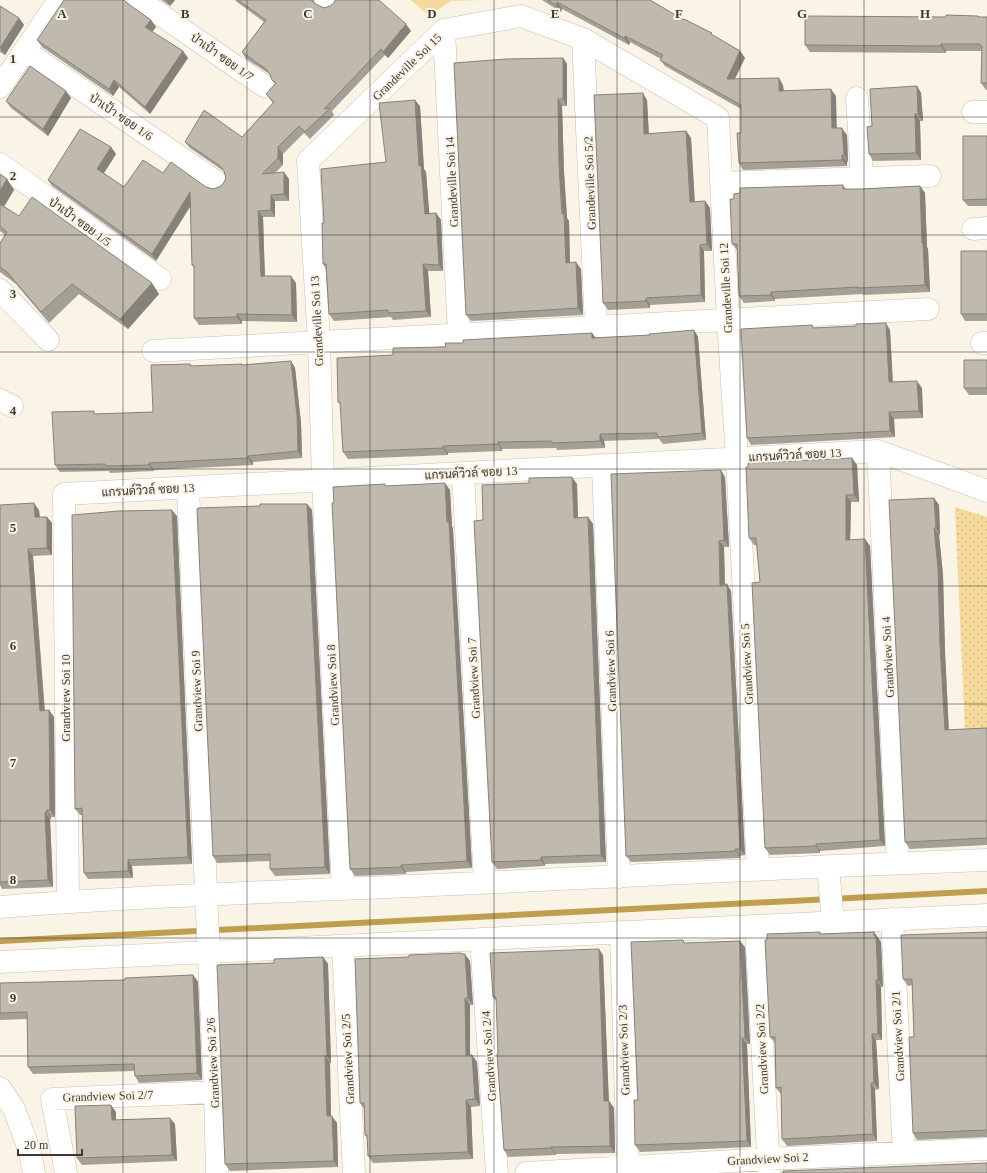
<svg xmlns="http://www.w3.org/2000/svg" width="987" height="1173" font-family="'Times New Roman',Sarabun,serif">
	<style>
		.grass { fill: url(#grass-dots) }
		.park { fill: #f6da9b }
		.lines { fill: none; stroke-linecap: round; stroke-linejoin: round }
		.stream { stroke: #bf9e50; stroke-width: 6 }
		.minor-casing { stroke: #c6c0b4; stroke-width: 23 }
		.minor { stroke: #fff; stroke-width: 22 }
		.wall { fill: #a5a096 }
		.shaded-wall { fill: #86827a }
		.building { fill: #c0baae; stroke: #86827a }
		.grid { fill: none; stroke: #3c3934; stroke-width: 1; stroke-opacity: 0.55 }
		.labels { text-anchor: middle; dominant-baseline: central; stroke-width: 4; stroke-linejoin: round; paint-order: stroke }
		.street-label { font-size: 12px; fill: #3c3934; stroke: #faf4e7 }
		.grid-label { font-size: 13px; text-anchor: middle; font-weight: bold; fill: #3c3934; stroke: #faf4e7; stroke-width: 4; stroke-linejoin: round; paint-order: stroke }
	</style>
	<defs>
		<pattern id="grass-dots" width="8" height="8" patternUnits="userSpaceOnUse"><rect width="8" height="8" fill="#f6da9b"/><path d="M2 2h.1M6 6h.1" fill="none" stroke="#d4bc86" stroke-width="1.8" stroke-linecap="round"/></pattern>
	</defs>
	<rect width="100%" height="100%" fill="#faf4e7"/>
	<!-- grass -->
	<path class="grass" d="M955,507L987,517V730L965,731Z"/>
	<!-- park -->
	<path class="park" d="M411,0H482L451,1L429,16Z"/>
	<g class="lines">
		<!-- stream -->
		<path class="stream" d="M0,941L987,891"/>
		<defs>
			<path id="minor" d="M139,0L264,86
				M326,0L329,2
				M444,30L459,334
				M583,39L596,327
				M25,51L218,183
				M0,87L59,0
				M857,98L862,179
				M973,112H987
				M0,164L160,279
				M721,183L930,176
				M973,229L987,228
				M0,290L48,340
				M982,343H987
				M153,351L928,309
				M0,400L12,406
				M878,451L898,863
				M603,465L619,877
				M463,473L485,883
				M188,488L215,1092L217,1173
				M828,866L833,922
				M343,889L323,481L319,342L308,161L444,30L521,16L583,39L718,118L728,320L737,458L758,870
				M68,901L64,494L878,451L987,491
				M0,907C152,895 304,891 456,884C633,876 810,866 987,860
				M892,919L904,1153
				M756,926L769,1173
				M621,932L628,1168
				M481,939L497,1173
				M343,946L354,1173
				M0,962L987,915
				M0,1088L14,1109L30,1152L34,1173
				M66,1173L52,1099L215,1092
				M526,1173L768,1159L987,1149"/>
		</defs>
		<!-- minor casing -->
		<use href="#minor" class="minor-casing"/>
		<!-- minor -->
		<use href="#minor" class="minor"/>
	</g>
	<!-- wall -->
	<path class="wall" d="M161,0H175L170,6Z
		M235,0H314V4L324,8L411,31L388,58L385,55L332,111L334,115L310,139L304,133L283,154V165L275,173L289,179V201H275V217H263L265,276L296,283L297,322L242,321V324L199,325L194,318V268L192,265L190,206L156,261L52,186L48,180L111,147L116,154L104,173L124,187L163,173L213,189L219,187L223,184L226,178L225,172L190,148L185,142L242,137L273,103L266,94L275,84L272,80L271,75L246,59L242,52L264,22L237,2Z
		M542,0H650L684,20L714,36L740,51L745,58L735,79L783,85L784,91L836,96V128L847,135L848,162H847V166L743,170L739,163L741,133V109L665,66L660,60L661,59L630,42L629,45L562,9L561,12Z
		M128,4L151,20L156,27L152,32L183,51L188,58L150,114L119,87L113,96L42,47L37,40Z
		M0,6L19,18L24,25L5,55L0,52Z
		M978,16L979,17H987V90H986L981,83L982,51H946V53L810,52L805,45L946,17Z
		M563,58L567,64V106H562L564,172L567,218L569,221L570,262L581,269L583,315L471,321L466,315Z
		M917,86L921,93L923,121H920L921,160L873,161L869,154L872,126Z
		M66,91L71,98L48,136L11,108L6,101Z
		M647,100L649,134L686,131L691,138L695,202L705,201L710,208L712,251H704L705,302L650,305V308L608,310L603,303Z
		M420,106L424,169L426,172L429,214L436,213L441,220L443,271H428L431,317L393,320L391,317L334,321L329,314L326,269L323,264L324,223L386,162Z
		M987,136V206H968L963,200Z
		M0,174L7,179L14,190L4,207L19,216L159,294L128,329L79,294L49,323L16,284L0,272V243L5,235L0,231Z
		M843,185L846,189H861L920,186L925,193L927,247L928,249L930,292L863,295L862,294L775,299V301L744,303L739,296L737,250L732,244L734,199L740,193Z
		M987,251V321H965L961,314Z
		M812,325L814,328L890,330L893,382L922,388L923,418L894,419L895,437L751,445L747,438Z
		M694,330L698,337L706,440L663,444L659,439L604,441L605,448L557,450L556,448L502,449V451L448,453V455L348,459L343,452L341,406L338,402L393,355L446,347L463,343L592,333L595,338L650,335Z
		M987,360V395H969L964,388Z
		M291,361L295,368L301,423L302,458L253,462V465L154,470V471L110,473L109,471L60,472L55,465L97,414L153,412L190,364L192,366L243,365Z
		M852,458L857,465L859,502H851L850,540L865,539L870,546L885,846L820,851V853L770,855L765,848L760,582L757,545H754L749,538Z
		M725,477L729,547H724L725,584L731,591L745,855L740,856V858L631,862L626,856Z
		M577,484L578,517H588L593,524L606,862L545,864V866L497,869L492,862Z
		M386,486L450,490L452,526L453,529L472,868L406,872V874L355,876L350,869L334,503Z
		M934,498L939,505L940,535H939L943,575L945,652L949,730L987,728V845L910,849L905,842Z
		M307,504L312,510L330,874L275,876L270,869V861L217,863L213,856L260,506Z
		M0,505L39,510L40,517H47L52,523V555L33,556L45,711L49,710L54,717L55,817H51V819H50L53,887L2,889L0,885Z
		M177,516L192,864L132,866L133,878L88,879L84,873L82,815H80L75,809Z
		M820,932L821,934L874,932L881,942L883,987H881L882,1040H876L879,1089L875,1090L877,1141L787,1146L782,1139L781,1094L776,1088L775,1043L770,1037Z
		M987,932V1137L917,1140L913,1133L914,1037L912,985L908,986L903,979Z
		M685,943L745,947L750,1044H747L751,1147L640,1152L635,1145L638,1100Z
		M461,953L470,961L473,1005H470V1055H472L477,1062L480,1106L471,1107L473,1159L373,1163L368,1156L367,1138L365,1135L364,1109L360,1103L409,957Z
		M603,955L609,1101L614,1108L615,1153L556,1154V1155L508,1157L504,1150L498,1054L497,1002L493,997Z
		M323,957L328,964L331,1063H330L331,1116L337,1123L338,1167L230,1171L225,1164L274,963Z
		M193,975L198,982L202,1080L139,1083L135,1076L134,1071L33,1074L28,1067L27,1019L0,1020V983L125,980Z
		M116,1112V1120L175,1124L177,1161L82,1165L77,1158Z"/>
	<!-- shaded-wall -->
	<path class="shaded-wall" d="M166,0H175L170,6Z
		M557,2L562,9L561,12L556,5Z
		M19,18L24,25L5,55L0,48Z
		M151,20L156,27L150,34L145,27Z
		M406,24L411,31L388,58L383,52Z
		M625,36L630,42L629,45L624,38Z
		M941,44L946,51V53L941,46Z
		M183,51L188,58L150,114L145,107Z
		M740,51L745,58L731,86L727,79Z
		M563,58L567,64V106L563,99Z
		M779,78L783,85L784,98L779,91Z
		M114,80L119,87L113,96L109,89Z
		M917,86L921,93L923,121L918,114Z
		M831,89L836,96L837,135L832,128Z
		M66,91L71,98L48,136L43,129Z
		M643,93L647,100L649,141L644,134Z
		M558,99L562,106L564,172L567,218L569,221L570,269L566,263L559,165Z
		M415,100L420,106L424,169L426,172L430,221L425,214L419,166Z
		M915,114L920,121L921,160L916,153Z
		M842,128L847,135L848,162L844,155Z
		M686,131L691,138L695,209L690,202Z
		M111,147L116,154L102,176L97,169Z
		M278,147L283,154V165L278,158Z
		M842,155L847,162V166L842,160Z
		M284,172L289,179V201L284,194Z
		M7,179L14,190L1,211L0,209V191Z
		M920,186L925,193L927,247L928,249L930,292L925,285L922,243Z
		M190,192L195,199L156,261L152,254Z
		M271,195L275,201V217L271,210Z
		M705,201L710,208L712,251L707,244Z
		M258,211L263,217L265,283L261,276Z
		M436,213L441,220L443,271L439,265Z
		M700,245L704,251L705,302L701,295Z
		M576,262L581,269L583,315L578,308Z
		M423,264L428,271L431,317L426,311Z
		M291,276L296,283L297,322L292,315Z
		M152,283L159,294L128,329L120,319Z
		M771,292L775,299V301L771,295Z
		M646,298L650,305V308L646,301Z
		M237,314L242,321V324L237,317Z
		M886,323L890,330L893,389L889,382Z
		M694,330L698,337L706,440L702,433Z
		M592,333L597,339L592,338Z
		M291,361L295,368L301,423L302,458L298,451Z
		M917,381L922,388L923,418L919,411Z
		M889,412L894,419L895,437L890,431Z
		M600,434L604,441L605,448L600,441Z
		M498,442L502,449V451L498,444Z
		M443,446L448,453V455L443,448Z
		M248,456L253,462V465L248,458Z
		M852,458L857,465L859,502L854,495Z
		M149,463L154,470V471L149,465Z
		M721,470L725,477L729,547L724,540Z
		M572,477L577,484L578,524L574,518Z
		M445,483L450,490L452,526L453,529L472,868L467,861Z
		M846,495L851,502L850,547L846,540Z
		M934,498L939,505L940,535L936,528Z
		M34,503L39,510L40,524L35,517Z
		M307,504L312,510L330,874L325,867Z
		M172,510L177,516L192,864L188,857Z
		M47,517L52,523V555L47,548Z
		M588,517L593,524L606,862L601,855Z
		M934,528L939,535L943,575L945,652L949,737L945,730Z
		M865,539L870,546L885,846L880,840Z
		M719,541L724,547L725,592L720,585Z
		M28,549L33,556L45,718L40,711Z
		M727,584L731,591L745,855L740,849Z
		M49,710L54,717L55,817L50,810Z
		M47,810L51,817V819L47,812Z
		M45,812L50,819L53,887L48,880Z
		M816,844L820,851V853L816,846Z
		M735,849L740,856V858L736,851Z
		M541,857L545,864V866L541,860Z
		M128,860L132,866L133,878L128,871Z
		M401,865L406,872V874L401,867Z
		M874,932L881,942L883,987L878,980Z
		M740,941L745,947L750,1044L745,1038Z
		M599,949L603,955L609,1108L604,1101Z
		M461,953L466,959L465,954L470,961L473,1005L468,998Z
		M323,957L328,964L331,1063L327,1056Z
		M193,975L198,982L202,1080L197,1073Z
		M876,980L881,987L882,1040L878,1034Z
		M465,998L470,1005V1062L466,1055Z
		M872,1034L876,1040L879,1089L874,1083Z
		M742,1038L747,1044L751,1147L747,1141Z
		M472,1055L477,1062L480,1106L475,1099Z
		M325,1056L330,1063L331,1123L327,1116Z
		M871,1083L875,1090L877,1141L873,1134Z
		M466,1100L471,1107L473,1159L468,1152Z
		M609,1101L614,1108L615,1153L610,1146Z
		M111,1105L116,1112V1127L112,1120Z
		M332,1116L337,1123L338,1167L334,1161Z
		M170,1118L175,1124L177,1161L172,1155Z
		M551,1147L556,1154V1155L551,1148Z"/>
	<!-- building -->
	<path class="building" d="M64,0H124L127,3L151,20L145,27L183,51L145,107L114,80L109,89L37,40Z
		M238,0H311L314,3L324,8L330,6L334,3L335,0H379L406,24L383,52L381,49L324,109L330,108L305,132L299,126L278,147V158L262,174L284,172V194L271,195V210L258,211L261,276H291L292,315L237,314V317L194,318V265H192L190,192L152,254L48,180L80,129L111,147L97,169L124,187L143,160L163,173L171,162L206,187L213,189L219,187L223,184L226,178L224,171L220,166L185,142L204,110L242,137L274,102L266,94L276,83L272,80L270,74L266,69L242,52L266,20Z
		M548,0H650L684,20V19L712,33L711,34L740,51L727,79L779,78V91L831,89L832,128H842L844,155H842V160L739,163L737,133H741V105L660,60L663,55L625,36L624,38L557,2L556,5Z
		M0,6L19,18L0,48Z
		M946,15L978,16V17H987V83H981L982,46H980V44H941V46L805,45V16L946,17Z
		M563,58V99H558L559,165L562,214H564L566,263L576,262L578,308L466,315L454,63L506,59Z
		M30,66L66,91L43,129L6,101Z
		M917,86L918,114H915L916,153L869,154L867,127L872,126L870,89Z
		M643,93L644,134L686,131L690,202L705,201L707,244L700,245L701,295L646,298V301L603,303L594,95Z
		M415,100L419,166L421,165L425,214L436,213L439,265L423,264L426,311L388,313V310L329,314L326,264H323L322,223H324L321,169L386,162L379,103Z
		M963,136H987V199L963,200Z
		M0,174L7,179L0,191Z
		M843,185V189H861L920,186L922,243H923L925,285L858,288V287L771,292V295L739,296L737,244H732L730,199H734V194L740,193V188Z
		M32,197L152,283L120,319L72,284L41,312L8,273L0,267V243L7,232L0,226V204L19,216Z
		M961,251H987V314H961Z
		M886,323L889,382L917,381L919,411L889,412L890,431L747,438L741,329L812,325L813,328L856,326V324Z
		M694,330L702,433L658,437L657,433L600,434V441L552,443V441L498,442V444L443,446V448L343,452L340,402H338L337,358L393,355V348L446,347L445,343H463V340L592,333V338L650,335L649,334Z
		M964,360H987V388H964Z
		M291,361L297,416L298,451L248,456V458L149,463V465L106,466L105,464L55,465L52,412L94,411V414L153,412L151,365L190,364V366L242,364V365Z
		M852,458L854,495H846V540L865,539L880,840L816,844V846L765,848L752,583L760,582L756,538H749L746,467H748V463Z
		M721,470L724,540L719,541L720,585L727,584L740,849H735L736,851L626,856L611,474Z
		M572,477L574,518L588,517L601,855L541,857V860L492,862L474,521L483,520L482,485L529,483V478Z
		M445,483L447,522H449L467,861L401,865V867L350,869L332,503H334L333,487L385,484V486Z
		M934,498L936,528H934L938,568L940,645L945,730L987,728V838L905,842L889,500Z
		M34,503L35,517H47V548L28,549L40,711L49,710L50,810H47V812H45L48,880L0,882V505Z
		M260,504H307L325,867L270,869V854L213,856L197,509L198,508L260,506Z
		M172,510L188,857L128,860V871L84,873L82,808L75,809L72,515L119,511Z
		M820,932V934L874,932V936H876L878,980H876L878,1034H872L874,1083H871L873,1134L782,1139L781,1087L776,1088L775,1037H770L765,940H767V934Z
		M987,932V1130L913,1133L909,1037H914L912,979H903L901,935Z
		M683,940L684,943L740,941L745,1038H742L747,1141L635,1145L634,1100H638L631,942Z
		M599,949L604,1101H609L610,1146L551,1147V1148L504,1150L497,1054H498L496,997H493L490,953Z
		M461,953V954H465L468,998H465L466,1055H472L475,1099L466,1100L468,1152L368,1156L367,1135H365L364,1103H360L355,959L409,957V955Z
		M323,957L327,1056H325L327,1116H332L334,1161L225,1164L217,965L274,963V959Z
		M193,975L197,1073L135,1076L134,1064L28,1067L27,1012L0,1013V983L125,980V978Z
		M111,1105L112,1120L170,1118L172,1155L77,1158L75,1106Z
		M987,1163V1173H783V1171Z"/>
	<!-- grid -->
	<path class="grid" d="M123,0V1173M247,0V1173M370,0V1173M494,0V1173M617,0V1173M740,0V1173M864,0V1173M0,117H987M0,235H987M0,352H987M0,469H987M0,586H987M0,704H987M0,821H987M0,938H987M0,1056H987"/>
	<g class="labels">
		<!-- street labels -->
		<g class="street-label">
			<text transform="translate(222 57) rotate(35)">ป่าเป้า ซอย 1/7</text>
			<text transform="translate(407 67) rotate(-44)">Grandeville Soi 15</text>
			<text transform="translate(121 117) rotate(34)">ป่าเป้า ซอย 1/6</text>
			<text transform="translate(452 182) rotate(-93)">Grandeville Soi 14</text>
			<text transform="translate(590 183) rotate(-92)">Grandeville Soi 5/2</text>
			<text transform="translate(80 222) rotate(36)">ป่าเป้า ซอย 1/5</text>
			<text transform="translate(726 288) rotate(-93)">Grandeville Soi 12</text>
			<text transform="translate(317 321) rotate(-93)">Grandeville Soi 13</text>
			<text transform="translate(795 455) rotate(-3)">แกรนด์วิวล์ ซอย 13</text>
			<text transform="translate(471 473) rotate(-3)">แกรนด์วิวล์ ซอย 13</text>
			<text transform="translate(148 490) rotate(-3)">แกรนด์วิวล์ ซอย 13</text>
			<text transform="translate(888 657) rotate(-93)">Grandview Soi 4</text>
			<text transform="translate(747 664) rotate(-93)">Grandview Soi 5</text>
			<text transform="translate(611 671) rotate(-92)">Grandview Soi 6</text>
			<text transform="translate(474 678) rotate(-93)">Grandview Soi 7</text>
			<text transform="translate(333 685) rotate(-93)">Grandview Soi 8</text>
			<text transform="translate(197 691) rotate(-92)">Grandview Soi 9</text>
			<text transform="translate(66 698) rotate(-90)">Grandview Soi 10</text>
			<text transform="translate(898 1036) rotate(-93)">Grandview Soi 2/1</text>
			<text transform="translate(762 1049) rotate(-93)">Grandview Soi 2/2</text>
			<text transform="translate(624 1050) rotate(-92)">Grandview Soi 2/3</text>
			<text transform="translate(489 1056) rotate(-94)">Grandview Soi 2/4</text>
			<text transform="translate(348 1059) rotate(-93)">Grandview Soi 2/5</text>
			<text transform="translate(213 1063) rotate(-93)">Grandview Soi 2/6</text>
			<text transform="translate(108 1096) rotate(-2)">Grandview Soi 2/7</text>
			<text transform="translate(768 1159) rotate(-3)">Grandview Soi 2</text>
		</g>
	</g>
	<g class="grid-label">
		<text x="62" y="18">A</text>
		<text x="185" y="18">B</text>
		<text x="308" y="18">C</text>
		<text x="432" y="18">D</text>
		<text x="555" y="18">E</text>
		<text x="679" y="18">F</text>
		<text x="802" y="18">G</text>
		<text x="925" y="18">H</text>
		<text x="13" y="63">1</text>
		<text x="13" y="180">2</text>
		<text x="13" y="298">3</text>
		<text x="13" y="415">4</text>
		<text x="13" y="532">5</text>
		<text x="13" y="650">6</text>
		<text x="13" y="767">7</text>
		<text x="13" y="884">8</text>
		<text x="13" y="1002">9</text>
	</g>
	<!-- scale -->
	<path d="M18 1149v6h64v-6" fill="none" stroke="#3c3934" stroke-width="2"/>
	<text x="24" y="1149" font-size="12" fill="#3c3934" stroke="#faf4e7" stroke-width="3" paint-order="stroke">20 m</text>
</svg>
